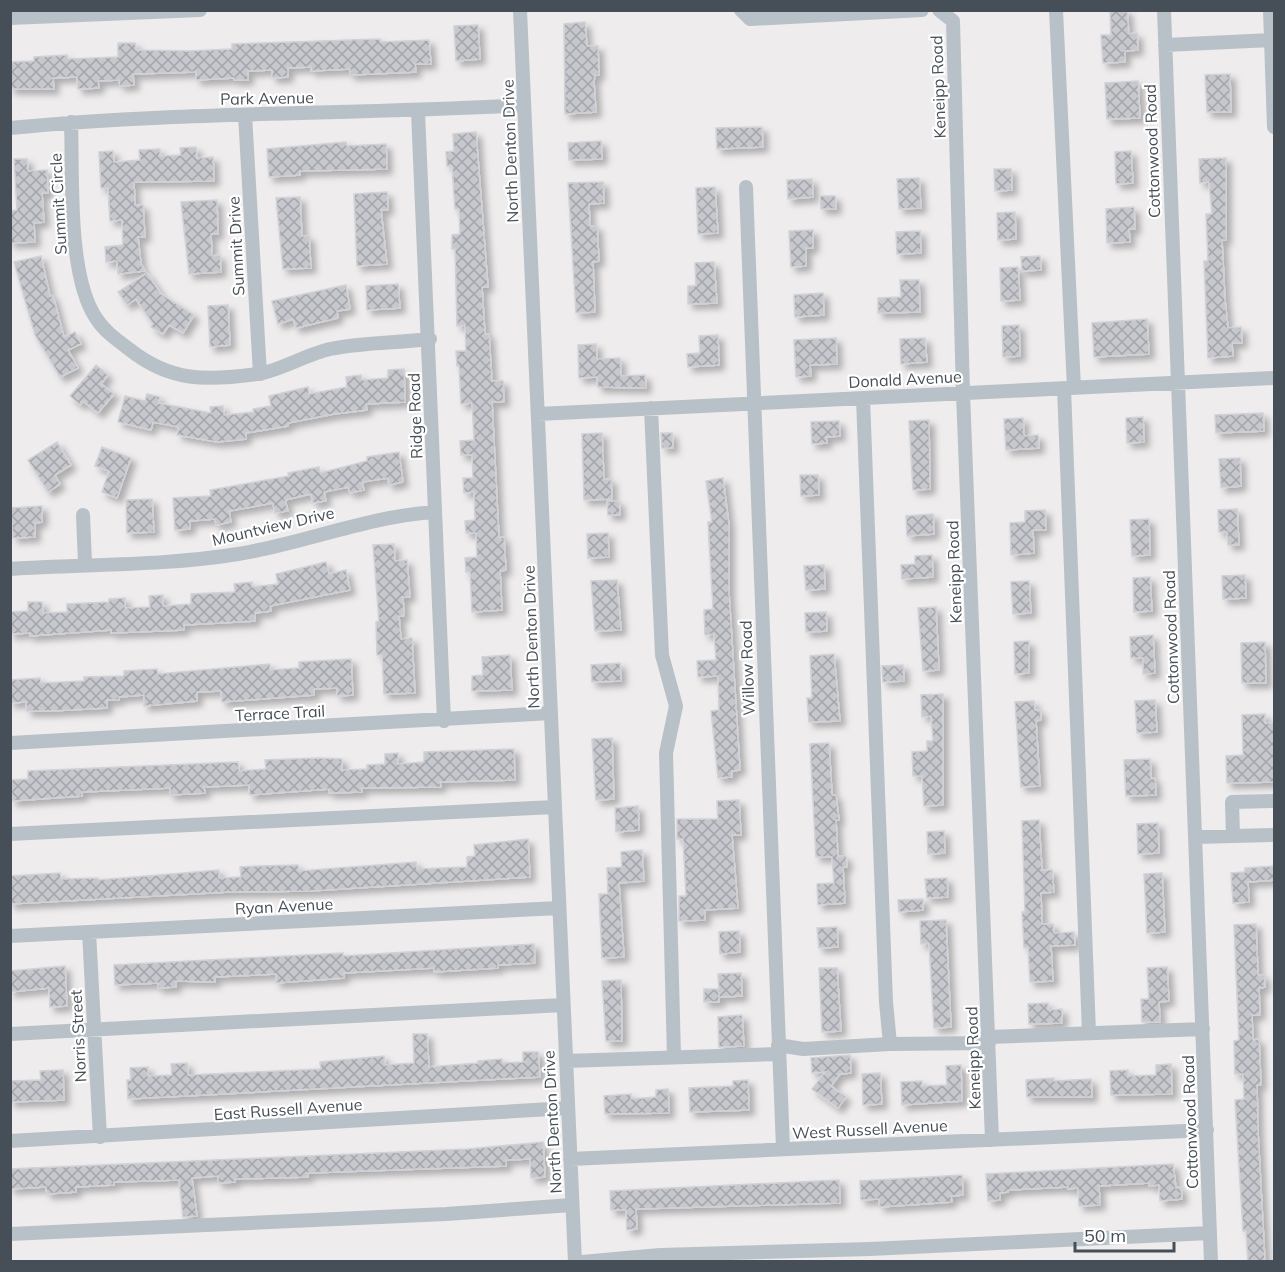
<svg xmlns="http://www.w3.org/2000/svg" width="1285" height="1272" font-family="Mulish,sans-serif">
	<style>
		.building { fill: url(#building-cross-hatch); stroke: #d0d2d7; stroke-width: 1.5; filter: url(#shadow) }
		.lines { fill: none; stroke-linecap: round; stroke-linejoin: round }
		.minor { stroke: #b8c1c7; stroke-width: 14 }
		.labels { text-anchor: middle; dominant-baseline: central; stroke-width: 4.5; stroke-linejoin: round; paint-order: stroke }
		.street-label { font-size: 16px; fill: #464f57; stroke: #fff }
	</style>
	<defs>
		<pattern id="building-cross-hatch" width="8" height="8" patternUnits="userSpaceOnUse" patternTransform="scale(1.5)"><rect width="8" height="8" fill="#c7c8ce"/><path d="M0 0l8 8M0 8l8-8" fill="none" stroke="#a3a5aa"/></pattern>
		<filter id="shadow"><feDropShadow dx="5" dy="5" stdDeviation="3" flood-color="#0004"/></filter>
	</defs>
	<rect width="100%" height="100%" fill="#eeecec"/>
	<!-- building -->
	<path class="building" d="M1110,10H1127L1129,34L1137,33L1138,50L1125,51V62L1103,63L1101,35H1111Z
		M585,22L587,46H598L599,75H595L594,81L596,112L565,114L564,24Z
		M478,25L480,59L456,61L454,26Z
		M380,39V42L429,40L431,64H415L416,72L350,75V69L311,71V67L288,68V77L272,78V70L248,71V80H234V78L196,80V72L133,74L134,85L120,86L119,80L98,81L99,88L78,89L77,77L53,78L54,89H10V62L34,61V57L67,55L68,59L118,57V43H135L136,50L188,51L232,49V44Z
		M1230,74L1231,112H1207L1205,75Z
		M1138,81L1140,118L1107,119L1105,83Z
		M762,127L763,147L717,149L716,128Z
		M476,132L488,287H482L485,334H489L492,381H503L504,402H492L499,538L504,537L506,570L500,571L502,610L472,612L470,572H466L465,558L477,557L476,533H466L465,521L475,520L474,492L464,493L463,478H473L472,455H461L460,441L474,440L472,403L461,404L459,366H457L456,351H466L465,325L457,326L455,249H452V235L460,234L459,209H455L452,166H447L446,152L454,151L453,134Z
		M601,141L602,159L569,160L568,143Z
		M346,142L347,146L386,144L387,169L300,171V175L269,177L267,149Z
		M196,147L197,158L213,157L214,181L134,182L135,205H143L145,237H138L141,264L145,271L118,274L117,261L106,262L105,247L123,245L122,220L110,221L108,188H101L99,152L113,151L114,162L140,160L139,150L160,149V156L181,155L180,148Z
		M1131,151L1133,183L1116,184L1115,152Z
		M1226,158V240H1222L1225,300L1228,328L1241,327L1242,343H1232L1233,356L1208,358L1204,261H1208L1206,214H1212L1209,182L1200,183L1199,159Z
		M14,159H27L28,171L47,170L48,193H42L44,222L34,223L35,242L10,243V211L17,210Z
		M994,169H1011L1012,190L995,191Z
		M919,178L921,208L899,209L897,179Z
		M812,179L813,197L788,199L787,180Z
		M603,182L604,203L589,204L590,226H597L599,261L593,262L595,312L576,313L568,183Z
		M715,187L718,233L698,234L696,188Z
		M387,192L388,210H381L387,264L357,266L354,194Z
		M820,196H835L836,209H821Z
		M300,197L302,236H309L311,268L283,269L276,198Z
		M217,200L218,234H211L212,256L220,255L221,272L189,274L181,202Z
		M1134,207L1135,229H1129L1130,242L1107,243L1106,209Z
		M1015,212L1016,239L998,240L997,213Z
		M813,230V248H806V266L791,267L789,231Z
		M920,231L921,253L897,254L896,232Z
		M41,256L50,296H53L64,337L75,332L81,344L68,350L78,368L60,377L35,335L14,262Z
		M1040,256L1041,270L1022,271L1021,257Z
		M714,262L717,303L688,304V286H696L695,263Z
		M1018,267L1020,300L1001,301L1000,268Z
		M147,273L161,294L194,315L183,333L169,325L163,334L151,327L153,324L136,299L127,305L118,292Z
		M900,280H919L920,312L878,313V298L901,297Z
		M398,284L400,308L367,310L366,286Z
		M346,285L350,309L337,311L338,318L296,328L293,319L278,324L272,301Z
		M823,293L824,315L795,317L794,295Z
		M228,305L230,345L210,347L208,306Z
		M1147,319L1149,354L1094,357L1092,323Z
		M1019,325L1020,356L1003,357L1002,326Z
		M718,335L719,365L688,367L687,354L700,353L699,336Z
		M836,338L837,364L810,365L811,376L796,377L794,340Z
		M925,338L927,362L901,364L900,339Z
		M596,344L597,359L620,358L621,376L645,375L646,388L598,387L597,377L579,378L578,345Z
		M96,365L108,375L101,384L114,394L98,413L83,401L80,405L70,396Z
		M404,369L405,402L366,404L367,410L334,414L288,423V426L246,433V439L217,442L177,435L179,427L153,422L151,430L118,422L125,396L145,401L147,394L160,397L158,403L211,413L210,407L223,406L224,415L254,412L253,409L271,406L269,396L308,387L309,394L347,387L346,377L361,375L362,380L388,378V370Z
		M1263,413L1264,431L1216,433L1215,415Z
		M1143,417L1144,442L1127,443L1126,418Z
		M1023,418L1024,436L1038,435L1039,448L1006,450L1004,419Z
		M929,420L930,489L913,490L909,421Z
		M839,421L840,436L826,437L827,443L812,444L811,422Z
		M602,433L604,479H611L612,499L584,500L582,434Z
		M661,433H672L673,448H662Z
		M57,442L71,465L55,475L60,484L48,492L28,460Z
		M102,447L131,458L117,498L102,492L109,471L95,466Z
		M399,452L403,482L389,485L388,478L362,482L364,490L350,493L348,487L324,492L326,501L313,503L311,494L285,500L288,511L275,513L273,503L229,511L231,522L216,525L215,519L190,521V529L175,530L173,498L211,496L210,490L289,476L288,473L319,467L320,473L367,461V457Z
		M1240,458L1241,486L1221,488L1219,459Z
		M800,475H818L819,495L801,496Z
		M723,478L729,525V592L740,770L732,771V777L718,778L711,711L719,710L718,676L698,677L697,661L716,660L714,634L705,635L704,610L713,609L708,522H712L706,481Z
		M152,499L154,532L127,533L126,500Z
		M607,501H619L620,515H608Z
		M42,506V522L35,523V537L13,538L11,508Z
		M1237,509L1239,545H1228L1227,532H1219L1218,510Z
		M1045,510L1046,530H1033L1034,553L1011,555L1010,523L1025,522V511Z
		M933,514L934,534L907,536L906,516Z
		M1149,519L1150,555L1132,556L1130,520Z
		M608,533L609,557L588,558L587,534Z
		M394,544L395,561L407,560L410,597H403L404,616H399L401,639L412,638L415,693L384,694L382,655H377L376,622L379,621L373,545Z
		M932,555L933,577L902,579L901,565L915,564V556Z
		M326,562L329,574L346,570L350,590L270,606L271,611L255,613V621L184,625V630L111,633V630L30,636V633L10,634V612L28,611V602H42L43,613L67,612V604L109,602V599L125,598V608L150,607L149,596L163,595V606L191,604V594L235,592L234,584L252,582V587L278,584L276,574Z
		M824,565L825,589L806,590L804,566Z
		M1245,575L1246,598L1223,599L1222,576Z
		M1150,577L1152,611L1134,612L1133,578Z
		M617,580L621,630L595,631L591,581Z
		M1029,581L1031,613L1013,614L1011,582Z
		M936,607L939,670L923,671L918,608Z
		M826,612L827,631L806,632L805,613Z
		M1153,635L1155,673L1143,674V658H1131L1130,637Z
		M1029,641V673L1015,674L1014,642Z
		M1265,642L1266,683H1242L1241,643Z
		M834,654L840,721L809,722L807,698H812L810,656Z
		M510,655L512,690L472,691V676L483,675L482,657Z
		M351,659L353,695L337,696V688L314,689V695L222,702L221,691L197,692V701L144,706V695L119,697V700H107V708L50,711H27L26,702L10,703V680L40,678L41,683L84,681V677L124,676V671L157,669L158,674L270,664V670L299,668V662Z
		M620,663L621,681L592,682L591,665Z
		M903,665L904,681L883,682L882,666Z
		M943,694V805L924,806L922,776H913L912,752L927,751V741H933L931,716L922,717L921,695Z
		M1155,700L1157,732L1137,733L1135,701Z
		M1034,701L1035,710H1040L1041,720L1036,721L1040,786L1021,787L1015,702Z
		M1265,714V723H1275V782L1227,783L1226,756L1243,755L1242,715Z
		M612,738L614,799L596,800L592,739Z
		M829,743L832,795H836L839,820H836L838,856H846L847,867H843L845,903L818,905L817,884L834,883L832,857H816L810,744Z
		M514,749L515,780L440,782L441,787L361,788L362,792L329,793V789L250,795L249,785L204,787L205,793L170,795V788L82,792V796L12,801L11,780L28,779V771L238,762L239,771L266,769L265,760L319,758L342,759V770L367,769V765L385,764V754L398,753V764L424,762V752Z
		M1150,759L1151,779L1155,778L1156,795L1126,796L1124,760Z
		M739,800L741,835H732L738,908L705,910V920L679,921V896H686L683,839H677V819H718L717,801Z
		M638,806L639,830L616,832L615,808Z
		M1039,820L1042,870H1052L1054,892L1041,893L1042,924H1053L1054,933L1074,932L1075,945L1051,946L1053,981L1030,982L1028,947L1024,948L1022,912H1025L1022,821Z
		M1158,823L1159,853L1138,854L1137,824Z
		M944,831L945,853L928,854L927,832Z
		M528,839L530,877L310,891L229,892L10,904V876L60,873L61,879L98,878V880L219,870V878L241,877L240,867L258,866L298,865L299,871L416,862L417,869L467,867V857L475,856L474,845Z
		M642,850L644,881L619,883L624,957L602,958L599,894H608L607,868L622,867L621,852Z
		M1275,866V880L1248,882L1249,902L1233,903L1231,873L1245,872V868Z
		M1162,873L1165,932L1147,933L1144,874Z
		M947,878L948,897L927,898L925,879Z
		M923,899V910L899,912L898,900Z
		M946,920L951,1027L934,1028L929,943L921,944L920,921Z
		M1256,924L1258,975H1264L1265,987L1259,988L1260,1015H1252L1253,1040L1259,1039L1261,1085H1257L1258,1131L1265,1262H1248L1246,1231H1243L1235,1100L1244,1099L1243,1074H1235L1234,1041L1239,1040L1234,925Z
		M837,927L838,947L819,948L817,928Z
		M739,931L740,952L720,954L719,932Z
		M534,944L535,963L498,965V968L434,972V968L344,973V978L276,983V974L215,977V982L176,981V987L158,988V983L115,985L114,965L343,953V956Z
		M65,966L67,1006L50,1007L49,988L10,992V971Z
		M1167,967L1169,1001L1159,1002L1160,1022H1142L1141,999H1149L1147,968Z
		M819,968H837L841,1031L822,1032Z
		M741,973L742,996L719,997V992V1002H704V989H719L718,974Z
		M621,980L622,1041H606L602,981Z
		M1048,1003V1010L1062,1009V1023L1029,1024L1028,1004Z
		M742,1015L744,1046L719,1047L718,1017Z
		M413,1034H427L429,1067L478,1063V1061L502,1059L503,1063L523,1062V1052H538L540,1077L128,1099L127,1080H131L130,1068L148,1067V1076L172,1075L171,1064L187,1063L188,1075L321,1069L320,1062L384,1056L385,1065L414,1063Z
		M850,1055L851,1073L840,1074L831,1086L846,1097L838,1108L812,1089L825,1072L812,1073L811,1058Z
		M1171,1064L1172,1094L1111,1095L1110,1071L1128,1070V1076L1156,1075V1065Z
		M961,1065L962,1101L902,1105L901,1082L922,1081V1086L947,1085L946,1066Z
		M63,1070L64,1100L10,1102V1081L41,1080L40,1071Z
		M880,1073L882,1104L863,1105L862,1074Z
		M1054,1078V1081L1091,1079L1092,1097H1027L1026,1080Z
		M748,1080L749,1110L690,1112L689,1088L733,1086V1081Z
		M668,1089L669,1113L605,1114L604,1096L631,1094V1099L656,1097V1090Z
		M543,1142L545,1177L531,1178L530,1159L506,1160V1166L308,1173V1177L235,1179V1182L218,1183V1176L192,1178L197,1216L183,1217L179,1180L114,1182V1185L76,1187V1192L47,1194L46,1187L10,1189V1169L468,1149Z
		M1173,1164L1176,1188L1181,1187L1182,1199L1160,1201L1159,1185L1149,1186V1183L1099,1186L1100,1205L1079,1206L1078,1188L1068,1189V1187L1008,1190V1192L1000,1193V1200L988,1201L986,1174Z
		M962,1175L963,1195L951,1196L952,1202L880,1207L879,1199L861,1200L860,1181Z
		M839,1180L840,1203L636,1209L637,1229L627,1230L626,1210H611L610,1191Z"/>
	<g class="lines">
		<!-- minor -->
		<path class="minor" d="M520,10L575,1262
			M741,10L750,19L922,10
			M939,10L953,21L963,393L992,1140
			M1056,10L1074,388
			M1164,10L1211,1262
			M1270,10L1274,127
			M10,18L200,10
			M1165,45L1274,40
			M418,112L444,721
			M245,115L260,374
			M71,122C73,174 67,275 96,318C104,331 117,340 129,349C170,382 207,381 257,374C277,372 307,354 330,349C362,342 397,343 430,339
			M10,128C181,111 353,115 524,105
			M746,187L783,1149
			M1064,388L1089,1033
			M863,398L886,1002L890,1044L989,1043
			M651,408L662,655L676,706L666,753L674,1056
			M538,414L1274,378
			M83,515L85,563
			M10,569C87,564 163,566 238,554C305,543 365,517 434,512
			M10,743L551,713
			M10,834L555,807
			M1233,836L1232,802L1274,801
			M1195,837L1274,835
			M89,932L100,1137
			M10,936L559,908
			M10,1034L563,1005
			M988,1037L1203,1029
			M778,1045L803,1049L890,1044
			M566,1061L778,1054
			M10,1141L568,1108
			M570,1159L1207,1130
			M10,1234L446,1214L572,1205
			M582,1262L660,1255L870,1249L1210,1233"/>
	</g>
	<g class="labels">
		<!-- street labels -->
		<g class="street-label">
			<text transform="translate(938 87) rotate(-92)">Keneipp Road</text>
			<text transform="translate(267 98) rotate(-1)">Park Avenue</text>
			<text transform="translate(510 151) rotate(-92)">North Denton Drive</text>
			<text transform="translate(1152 151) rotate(-92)">Cottonwood Road</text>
			<text transform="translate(58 204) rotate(-93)">Summit Circle</text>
			<text transform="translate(236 246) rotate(-93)">Summit Drive</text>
			<text transform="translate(905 379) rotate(-3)">Donald Avenue</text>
			<text transform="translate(415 416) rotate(-92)">Ridge Road</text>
			<text transform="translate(273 526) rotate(-13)">Mountview Drive</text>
			<text transform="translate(954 572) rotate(-92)">Keneipp Road</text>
			<text transform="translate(531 637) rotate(-92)">North Denton Drive</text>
			<text transform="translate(1171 637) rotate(-92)">Cottonwood Road</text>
			<text transform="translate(747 668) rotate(-92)">Willow Road</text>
			<text transform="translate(280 713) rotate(-3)">Terrace Trail</text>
			<text transform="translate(284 906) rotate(-3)">Ryan Avenue</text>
			<text transform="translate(78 1036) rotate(-93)">Norris Street</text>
			<text transform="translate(973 1058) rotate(-92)">Keneipp Road</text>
			<text transform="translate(288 1109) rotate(-4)">East Russell Avenue</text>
			<text transform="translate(552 1122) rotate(-93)">North Denton Drive</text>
			<text transform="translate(1190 1122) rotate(-92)">Cottonwood Road</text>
			<text transform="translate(870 1129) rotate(-3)">West Russell Avenue</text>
		</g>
	</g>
	<!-- border -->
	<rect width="1285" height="1272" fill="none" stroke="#464f57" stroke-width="24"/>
	<!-- scale -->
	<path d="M1075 1242v9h99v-9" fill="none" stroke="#464f57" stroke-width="3"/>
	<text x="1084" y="1242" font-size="18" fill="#464f57" stroke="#ffffff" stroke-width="4.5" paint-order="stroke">50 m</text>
</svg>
